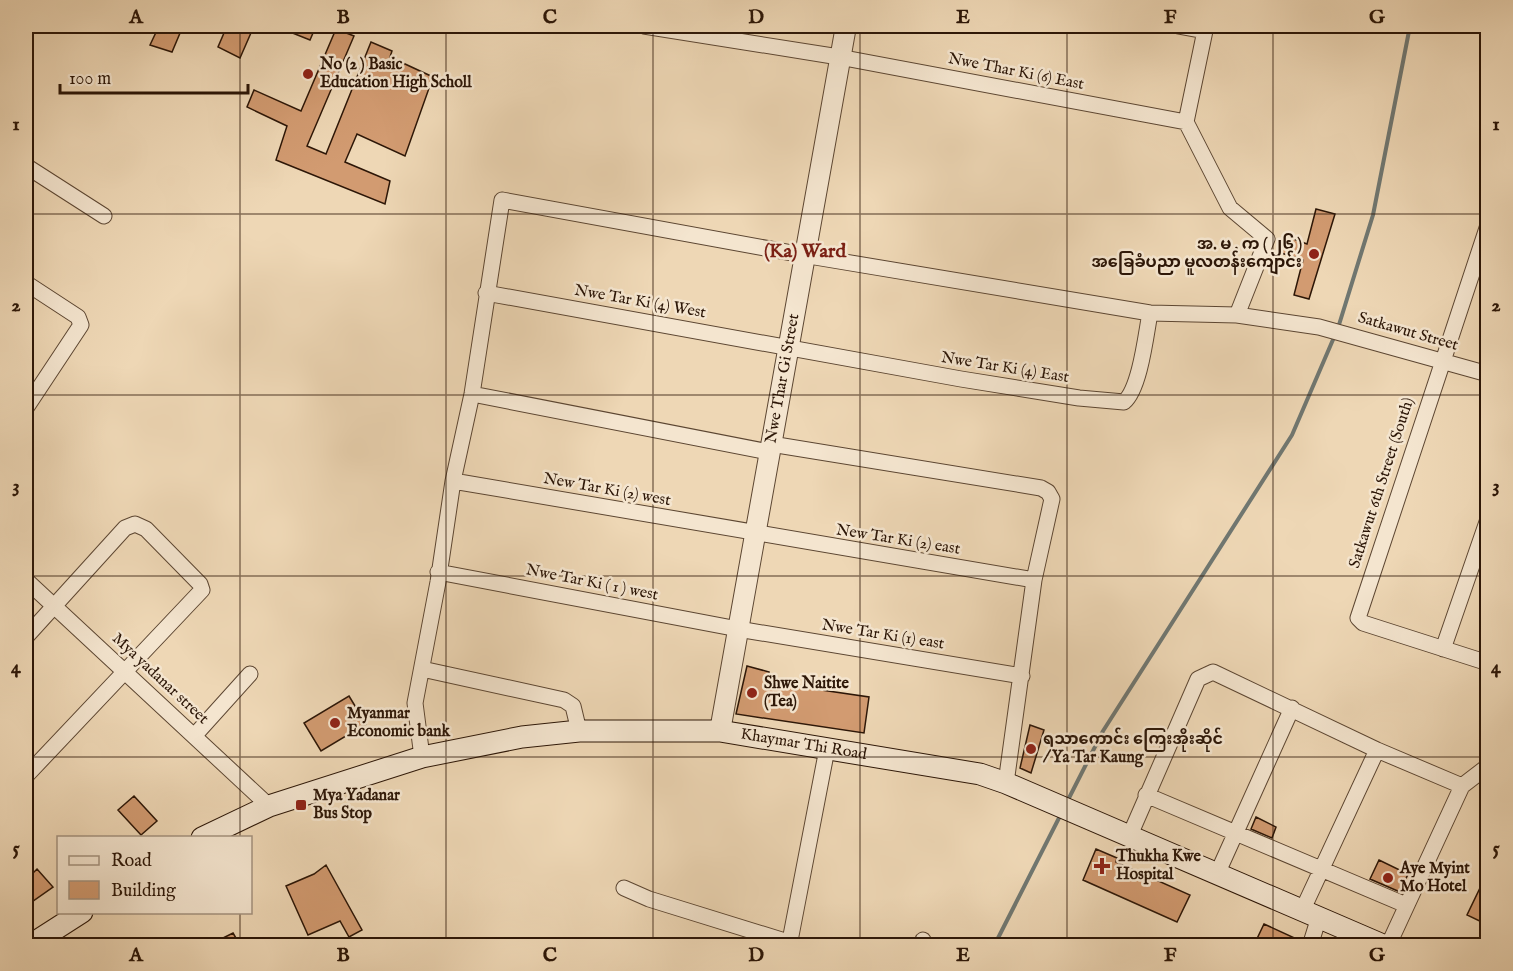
<svg xmlns="http://www.w3.org/2000/svg" width="1513" height="971" font-family="'IM FELL English','Noto Sans Myanmar',serif">
	<style>
		.lines { fill: none; stroke-linecap: round; stroke-linejoin: round }
		.stream { stroke: #707771; stroke-width: 4 }
		.building { fill: #d29b71; stroke: #2c1607; stroke-width: 1.5 }
		.minor-casing { stroke: #5c4632; stroke-width: 17 }
		.tertiary-casing { stroke: #5c4632; stroke-width: 22 }
		.secondary-casing { stroke: #2c1607; stroke-width: 23 }
		.minor { stroke: #f4e5cf; stroke-width: 15 }
		.tertiary { stroke: #f4e5cf; stroke-width: 20 }
		.secondary { stroke: #f4e5cf; stroke-width: 21 }
		.grid { fill: none; stroke: #2c1607; stroke-width: 1.5; stroke-opacity: 0.55 }
		.poi-dot { fill: #8f2418; stroke: #f4e5cf; stroke-width: 2 }
		.labels { text-anchor: middle; dominant-baseline: central; stroke-width: 5; stroke-linejoin: round; paint-order: stroke }
		.poi-label { font-size: 16px; font-weight: bold; fill: #2c1607; stroke: #f4e5cf; text-anchor: start }
		.street-label { font-size: 16px; fill: #2c1607; stroke: #f4e5cf }
		.quarter-label { font-size: 20px; font-weight: bold; fill: #7a1f14; stroke: #f4e5cf }
		.neatline { fill: none; stroke: #2c1607; stroke-width: 2 }
		.grid-label { font-size: 20px; text-anchor: middle; font-weight: bold; fill: #2c1607 }
	</style>
	<rect width="100%" height="100%" fill="#eed7b5"/>
	<filter id="stains"><feTurbulence type="fractalNoise" baseFrequency=".00333" numOctaves="4"/><feColorMatrix values="0 0 0 0 .2 0 0 0 0 .09 0 0 0 0 .02 0 0 0 .5 -.17"/></filter>
	<radialGradient id="worn" r=".72"><stop offset=".6" stop-color="#630" stop-opacity="0"/><stop offset="1" stop-color="#630" stop-opacity=".3"/></radialGradient>
	<g class="lines">
		<!-- stream -->
		<path class="stream" d="M1338,328L1373,215L1410,26
			M1069,798L1103,731L1292,435L1335,335
			M994,946L1061,814"/>
	</g>
	<!-- building -->
	<path class="building" d="M159,26H183L172,52L150,45Z
		M227,26H254L240,58L218,47Z
		M275,26H316L310,40Z
		M336,29L354,36L307,146L326,154L371,42L392,51L390,57L433,77L405,156L357,134L345,162L390,181L385,204L276,160L287,126L247,107L254,90L301,111Z
		M1316,209L1335,214L1309,299L1294,295L1303,260L1278,252L1283,235L1307,244Z
		M747,666L769,672L766,682L869,697L864,733L736,714Z
		M349,696L366,724L321,751L304,723Z
		M1030,725L1044,730L1031,773L1020,768Z
		M134,796L157,821L141,835L118,810Z
		M1256,817L1276,827L1272,838L1251,829Z
		M1096,849L1117,858L1116,862L1190,895L1177,922L1083,880Z
		M1379,860L1408,874L1400,892L1370,879Z
		M326,865L362,930L349,937L340,921L308,935L286,886L314,874Z
		M37,869L53,887L26,906V880Z
		M1480,888L1488,891V925L1467,915Z
		M1264,924L1301,941V945H1254Z
		M233,933L240,945H209Z"/>
	<g class="lines">
		<defs>
			<path id="minor" d="M644,26L839,57L1186,122
				M1178,26L1205,31
				M1206,26L1186,122L1230,208L1267,239L1237,315
				M26,166L104,216
				M1488,225L1358,618L1363,623L1488,663
				M26,283L78,317L81,325L26,408
				M486,293L961,379L1079,398L1124,402C1140,389 1146,334 1150,313
				M472,394L769,452
				M771,444L1041,488L1048,492L1052,499L1034,580L1006,783
				M453,481L1034,580
				M438,572L738,629L1022,676
				M26,580L269,806
				M26,637L125,528L135,524L146,529L200,584L202,590L26,776
				M1443,649L1488,519
				M422,669L564,700L573,706L579,731
				M195,735L250,674
				M422,757L415,703L438,582L453,481L472,394L502,200L803,255L1150,313L1237,315L1319,327L1488,374
				M1146,795L1406,905
				M1130,835L1198,679L1213,672L1377,750L1462,786
				M1218,872L1292,708
				M624,888L649,899L801,946
				M1303,909L1377,750
				M789,946L827,749
				M921,946L923,940
				M1310,946L1319,917
				M1388,946L1462,786L1488,766"/>
			<g id="tertiary">
				<path id="s1" d="M720,731L846,26"/>
			</g>
			<g id="secondary">
				<path id="s2" d="M202,838L269,806L422,757L522,737L579,731H720L980,774L1006,783L1385,946"/>
				<path d="M29,946L82,912"/>
			</g>
		</defs>
		<!-- minor casing -->
		<use href="#minor" class="minor-casing"/>
		<!-- tertiary casing -->
		<use href="#tertiary" class="tertiary-casing"/>
		<!-- secondary casing -->
		<use href="#secondary" class="secondary-casing"/>
		<!-- minor -->
		<use href="#minor" class="minor"/>
		<!-- tertiary -->
		<use href="#tertiary" class="tertiary"/>
		<!-- secondary -->
		<use href="#secondary" class="secondary"/>
	</g>
	<!-- grid -->
	<path class="grid" d="M240,26V838M446,26V946M653,26V946M860,26V946M1067,26V946M1273,26V946M26,214H1488M26,395H1488M26,576H1488M26,757H1488M240,912V946"/>
	<!-- markers -->
	<g class="poi-dot">
		<circle cx="308" cy="74" r="6"/>
		<circle cx="1314" cy="254" r="6"/>
		<circle cx="752" cy="693" r="6"/>
		<circle cx="335" cy="723" r="6"/>
		<circle cx="1031" cy="749" r="6"/>
		<rect x="295" y="799" width="12" height="12" rx="3"/>
		<path d="M1099 857h6v6h6v6h-6v6h-6v-6h-6v-6h6z"/>
		<circle cx="1388" cy="878" r="6"/>
	</g>
	<g class="labels">
		<!-- poi labels -->
		<g class="poi-label">
			<text x="320" y="65">No (2 ) Basic<tspan x="320" dy="18">Education High Scholl</tspan></text>
			<text x="1302" y="245" text-anchor="end">အ. မ . က ( ၂၆ )<tspan x="1302" dy="18">အခြေခံပညာ မူလတန်းကျောင်း</tspan></text>
			<text x="764" y="684">Shwe Naitite<tspan x="764" dy="18">(Tea)</tspan></text>
			<text x="347" y="714">Myanmar<tspan x="347" dy="18">Economic bank</tspan></text>
			<text x="1043" y="740">ရသာကောင်း ကြေးအိုးဆိုင်<tspan x="1043" dy="18">/ Ya Tar Kaung</tspan></text>
			<text x="313" y="796">Mya Yadanar<tspan x="313" dy="18">Bus Stop</tspan></text>
			<text x="1116" y="857">Thukha Kwe<tspan x="1116" dy="18">Hospital</tspan></text>
			<text x="1400" y="869">Aye Myint<tspan x="1400" dy="18">Mo Hotel</tspan></text>
		</g>
		<!-- street labels -->
		<g class="street-label">
			<text transform="translate(1016 72) rotate(11)">Nwe Thar Ki (6) East</text>
			<text transform="translate(640 302) rotate(10)">Nwe Tar Ki (4) West</text>
			<text transform="translate(1408 332) rotate(16)">Satkawut Street</text>
			<text transform="translate(1005 368) rotate(9)">Nwe Tar Ki (4) East</text>
			<text stroke="none"><textPath href="#s1" startOffset="358">Nwe Thar Gi Street</textPath></text>
			<text transform="translate(1382 483) rotate(-72)">Satkawut 6th Street (South)</text>
			<text transform="translate(607 490) rotate(10)">New Tar Ki (2) west</text>
			<text transform="translate(898 540) rotate(9)">New Tar Ki (2) east</text>
			<text transform="translate(592 583) rotate(11)">Nwe Tar Ki ( 1 ) west</text>
			<text transform="translate(883 635) rotate(9)">Nwe Tar Ki (1) east</text>
			<text transform="translate(160 679) rotate(43)">Mya yadanar street</text>
			<text stroke="none"><textPath href="#s2" startOffset="620">Khaymar Thi Road</textPath></text>
		</g>
		<!-- quarter labels -->
		<g class="quarter-label">
			<text x="805" y="251">(Ka) Ward</text>
		</g>
	</g>
	<!-- margin -->
	<rect width="1513" height="971" fill="none" stroke="#eed7b5" stroke-width="66"/>
	<!-- legend -->
	<rect x="57" y="836" width="195" height="78" fill="#f4e5cf" stroke="#a4927f" stroke-width="1.5"/>
	<rect x="69" y="856" width="30" height="9" fill="#f4e5cf" stroke="#a4927f" stroke-width="1.5"/>
	<text x="111" y="866" font-size="18" fill="#2c1607">Road</text>
	<rect x="69" y="881" width="30" height="18" fill="#d29b71" stroke="#a4927f" stroke-width="1.5"/>
	<text x="111" y="896" font-size="18" fill="#2c1607">Building</text>
	<!-- scale -->
	<path d="M60 84v9h188v-9" fill="none" stroke="#2c1607" stroke-width="3"/>
	<text x="69" y="84" font-size="18" fill="#2c1607" stroke="#f4e5cf" stroke-width="4.5" paint-order="stroke">100 m</text>
	<rect x="33" y="33" width="1447" height="905" class="neatline"/>
	<g class="grid-label">
		<text x="136" y="23">A</text>
		<text x="343" y="23">B</text>
		<text x="550" y="23">C</text>
		<text x="756" y="23">D</text>
		<text x="963" y="23">E</text>
		<text x="1170" y="23">F</text>
		<text x="1377" y="23">G</text>
		<text x="16" y="130">1</text>
		<text x="1496" y="130">1</text>
		<text x="16" y="311">2</text>
		<text x="1496" y="311">2</text>
		<text x="16" y="492">3</text>
		<text x="1496" y="492">3</text>
		<text x="16" y="673">4</text>
		<text x="1496" y="673">4</text>
		<text x="16" y="854">5</text>
		<text x="1496" y="854">5</text>
		<text x="136" y="961">A</text>
		<text x="343" y="961">B</text>
		<text x="550" y="961">C</text>
		<text x="756" y="961">D</text>
		<text x="963" y="961">E</text>
		<text x="1170" y="961">F</text>
		<text x="1377" y="961">G</text>
	</g>
	<rect width="100%" height="100%" filter="url(#stains)"/>
	<rect width="100%" height="100%" fill="url(#worn)"/>
</svg>
